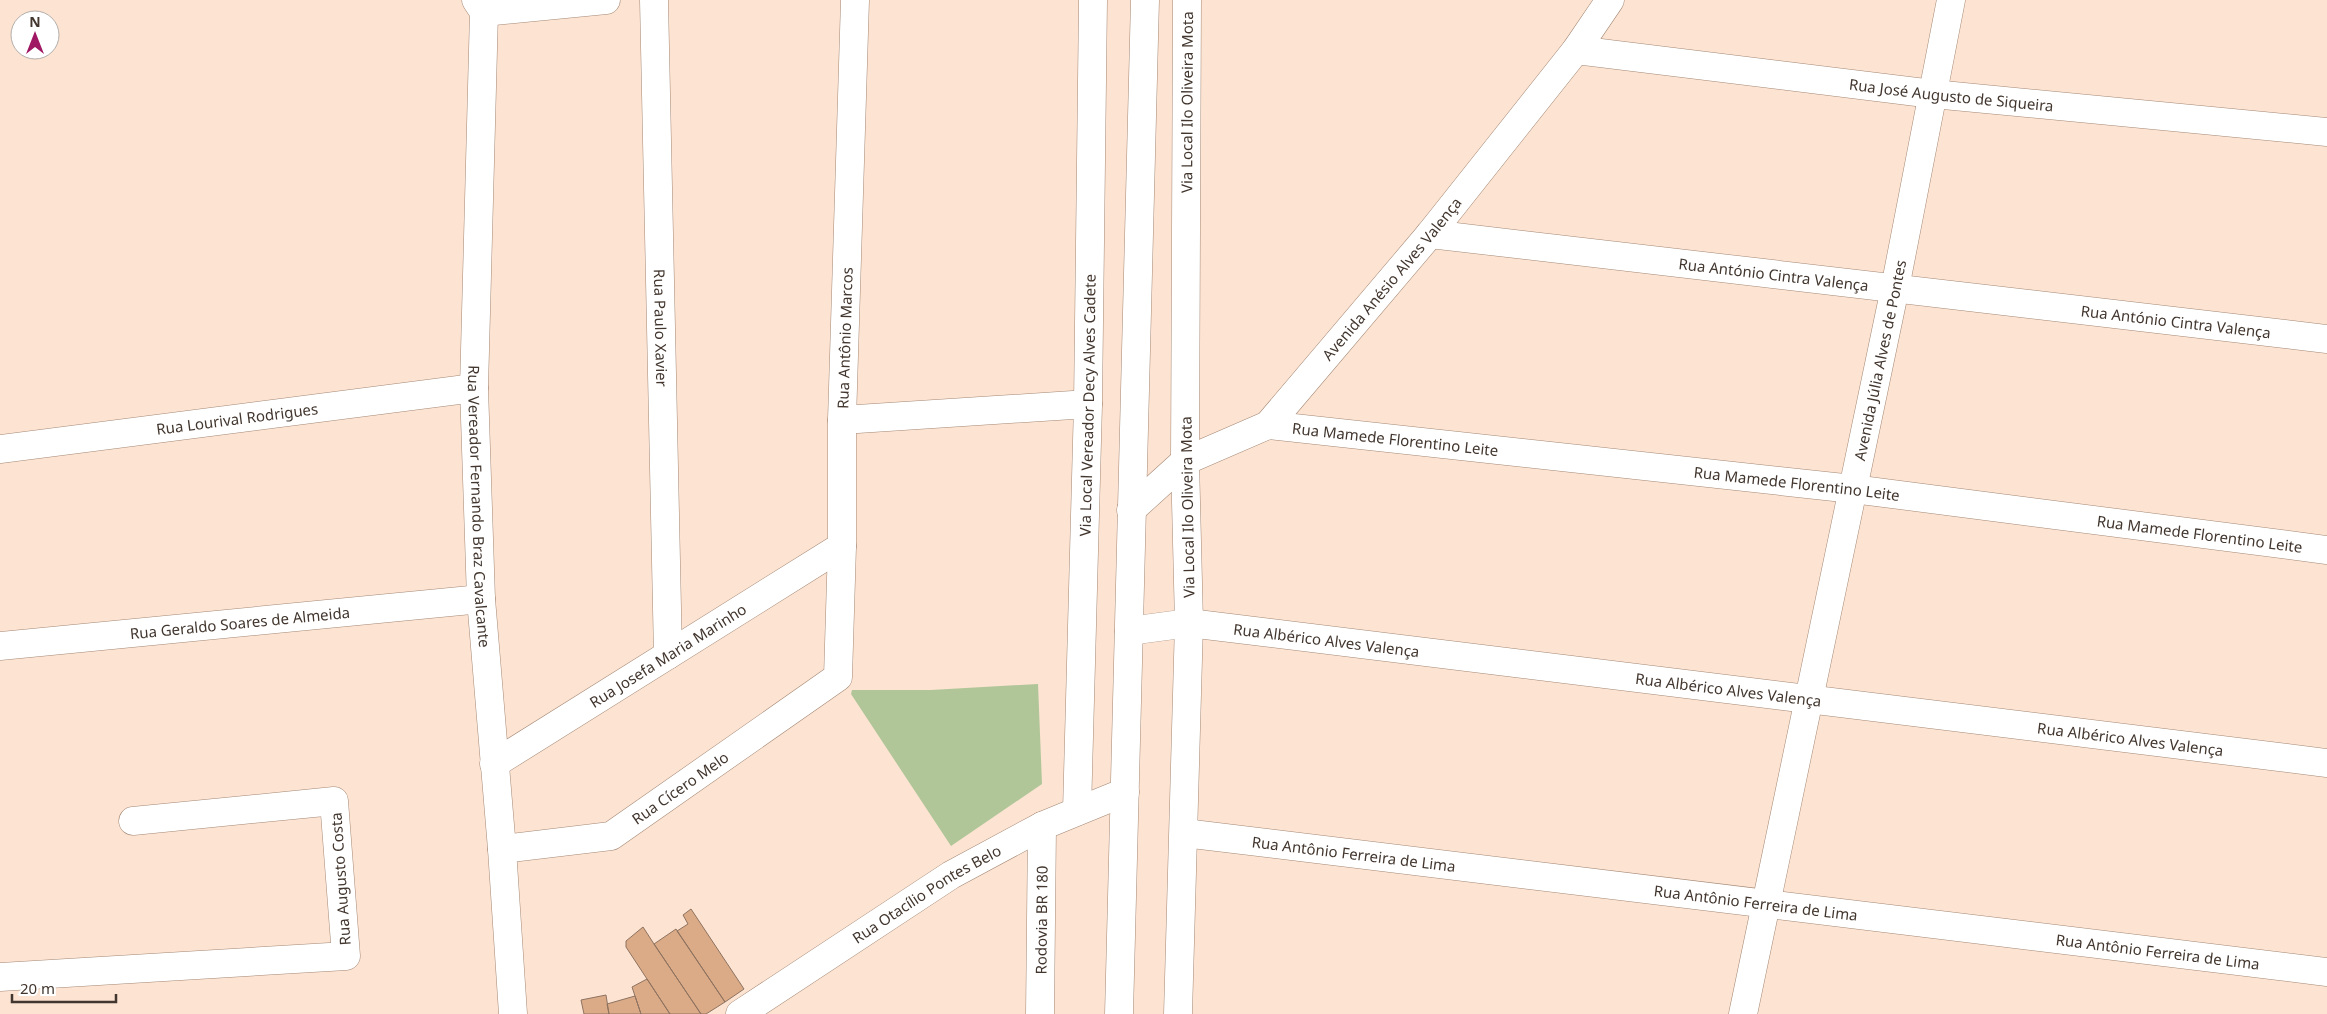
<svg xmlns="http://www.w3.org/2000/svg" width="2327" height="1014" font-family="'Noto Sans',sans-serif">
	<style>
		.green { fill: #b0c698 }
		.building { fill: #dbaa87; stroke: #8e7360 }
		.lines { fill: none; stroke-linecap: round; stroke-linejoin: round }
		.minor-casing { stroke: #a48874; stroke-width: 29 }
		.primary-casing { stroke: #a48874; stroke-width: 29 }
		.minor { stroke: #fff; stroke-width: 28 }
		.primary { stroke: #fff; stroke-width: 28 }
		.labels { text-anchor: middle; dominant-baseline: central; stroke-width: 4; stroke-linejoin: round; paint-order: stroke }
		.street-label { font-size: 15px; fill: #42362e; stroke: #fff }
	</style>
	<rect width="100%" height="100%" fill="#fce3d2"/>
	<!-- green -->
	<path class="green" d="M1038,684L1042,784L951,846L851,694L852,690H931Z"/>
	<!-- building -->
	<path class="building" d="M691,909L744,989L725,1002L677,931L688,924L683,915Z
		M643,927L654,944L701,1014H670L626,947V941Z
		M676,929L725,1002L706,1014H701L654,944Z
		M647,979L670,1014H641L632,987Z
		M606,995L609,1014H584L581,1000Z
		M635,996L641,1014H609L607,1004Z"/>
	<g class="lines">
		<defs>
			<g id="minor">
				<path id="s1" d="M476,0L484,12L474,388L481,599L502,849L513,1014"/>
				<path id="s2" d="M654,0L668,655"/>
				<path d="M484,12L606,0"/>
				<path id="s3" d="M1576,50L1933,94L2327,132"/>
				<path id="s4" d="M1430,234L2327,339"/>
				<path d="M842,420L1088,404"/>
				<path id="s5" d="M1268,425L1853,489L2327,550"/>
				<path id="s6" d="M0,449L474,388"/>
				<path id="s7" d="M1131,510L1185,461L1268,425L1430,234L1576,50L1610,0"/>
				<path id="s8" d="M1129,631L1189,623L2327,763"/>
				<path id="s9" d="M0,646L481,599"/>
				<path id="s10" d="M494,764L842,546"/>
				<path id="s11" d="M1077,811L1088,404L1093,0"/>
				<path id="s12" d="M1184,833L2327,972"/>
				<path id="s13" d="M502,849L611,836L838,677L842,546V420L855,0"/>
				<path d="M0,977L346,956L334,801L133,821"/>
				<path id="s14" d="M740,1014L951,875L1042,826L1125,792"/>
				<path id="s15" d="M1040,1014L1042,826"/>
				<path id="s16" d="M1178,1014L1189,623L1185,461L1187,0"/>
				<path id="s17" d="M1743,1014L1895,288L1951,0"/>
			</g>
			<path id="primary" d="M1119,1014L1145,0"/>
		</defs>
		<!-- minor casing -->
		<use href="#minor" class="minor-casing"/>
		<!-- primary casing -->
		<use href="#primary" class="primary-casing"/>
		<!-- minor -->
		<use href="#minor" class="minor"/>
		<!-- primary -->
		<use href="#primary" class="primary"/>
	</g>
	<g class="labels">
		<!-- street labels -->
		<g class="street-label">
			<text stroke="none"><textPath href="#s3" startOffset="378">Rua José Augusto de Siqueira</textPath></text>
			<text stroke="none"><textPath href="#s16" startOffset="912">Via Local Ilo Oliveira Mota</textPath></text>
			<text stroke="none"><textPath href="#s4" startOffset="346">Rua António Cintra Valença</textPath></text>
			<text stroke="none"><textPath href="#s7" startOffset="355">Avenida Anésio Alves Valença</textPath></text>
			<text stroke="none"><textPath href="#s4" startOffset="751">Rua António Cintra Valença</textPath></text>
			<text stroke="none"><textPath href="#s2" startOffset="328">Rua Paulo Xavier</textPath></text>
			<text stroke="none"><textPath href="#s13" startOffset="726">Rua Antônio Marcos</textPath></text>
			<text stroke="none"><textPath href="#s17" startOffset="668">Avenida Júlia Alves de Pontes</textPath></text>
			<text stroke="none"><textPath href="#s11" startOffset="406">Via Local Vereador Decy Alves Cadete</textPath></text>
			<text stroke="none"><textPath href="#s6" startOffset="239">Rua Lourival Rodrigues</textPath></text>
			<text stroke="none"><textPath href="#s5" startOffset="128">Rua Mamede Florentino Leite</textPath></text>
			<text stroke="none"><textPath href="#s5" startOffset="532">Rua Mamede Florentino Leite</textPath></text>
			<text stroke="none"><textPath href="#s1" startOffset="509">Rua Vereador Fernando Braz Cavalcante</textPath></text>
			<text transform="translate(1187 507) rotate(-91)">Via Local Ilo Oliveira Mota</text>
			<text stroke="none"><textPath href="#s5" startOffset="938">Rua Mamede Florentino Leite</textPath></text>
			<text stroke="none"><textPath href="#s9" startOffset="241">Rua Geraldo Soares de Almeida</textPath></text>
			<text stroke="none"><textPath href="#s8" startOffset="199">Rua Albérico Alves Valença</textPath></text>
			<text stroke="none"><textPath href="#s10" startOffset="205">Rua Josefa Maria Marinho</textPath></text>
			<text stroke="none"><textPath href="#s8" startOffset="604">Rua Albérico Alves Valença</textPath></text>
			<text stroke="none"><textPath href="#s8" startOffset="1009">Rua Albérico Alves Valença</textPath></text>
			<text stroke="none"><textPath href="#s13" startOffset="194">Rua Cícero Melo</textPath></text>
			<text stroke="none"><textPath href="#s12" startOffset="171">Rua Antônio Ferreira de Lima</textPath></text>
			<text transform="translate(340 879) rotate(-94)">Rua Augusto Costa</text>
			<text stroke="none"><textPath href="#s14" startOffset="222">Rua Otacílio Pontes Belo</textPath></text>
			<text stroke="none"><textPath href="#s12" startOffset="576">Rua Antônio Ferreira de Lima</textPath></text>
			<text stroke="none"><textPath href="#s15" startOffset="94">Rodovia BR 180</textPath></text>
			<text stroke="none"><textPath href="#s12" startOffset="981">Rua Antônio Ferreira de Lima</textPath></text>
		</g>
	</g>
	<!-- north arrow -->
	<g transform="translate(35 35)"><circle r="24" fill="#ffffff" stroke="#b3afab"/>
	<path d="M0-4L9 19L0 12L-9 19Z" fill="#a01763"/>
	<text y="-8" font-size="14" font-weight="bold" text-anchor="middle" fill="#42362e">N</text>
	</g>
	<!-- scale -->
	<path d="M12 994v8h104v-8" fill="none" stroke="#42362e" stroke-width="2.5"/>
	<text x="20" y="994" font-size="15" fill="#42362e" stroke="#ffffff" stroke-width="4" paint-order="stroke">20 m</text>
</svg>
